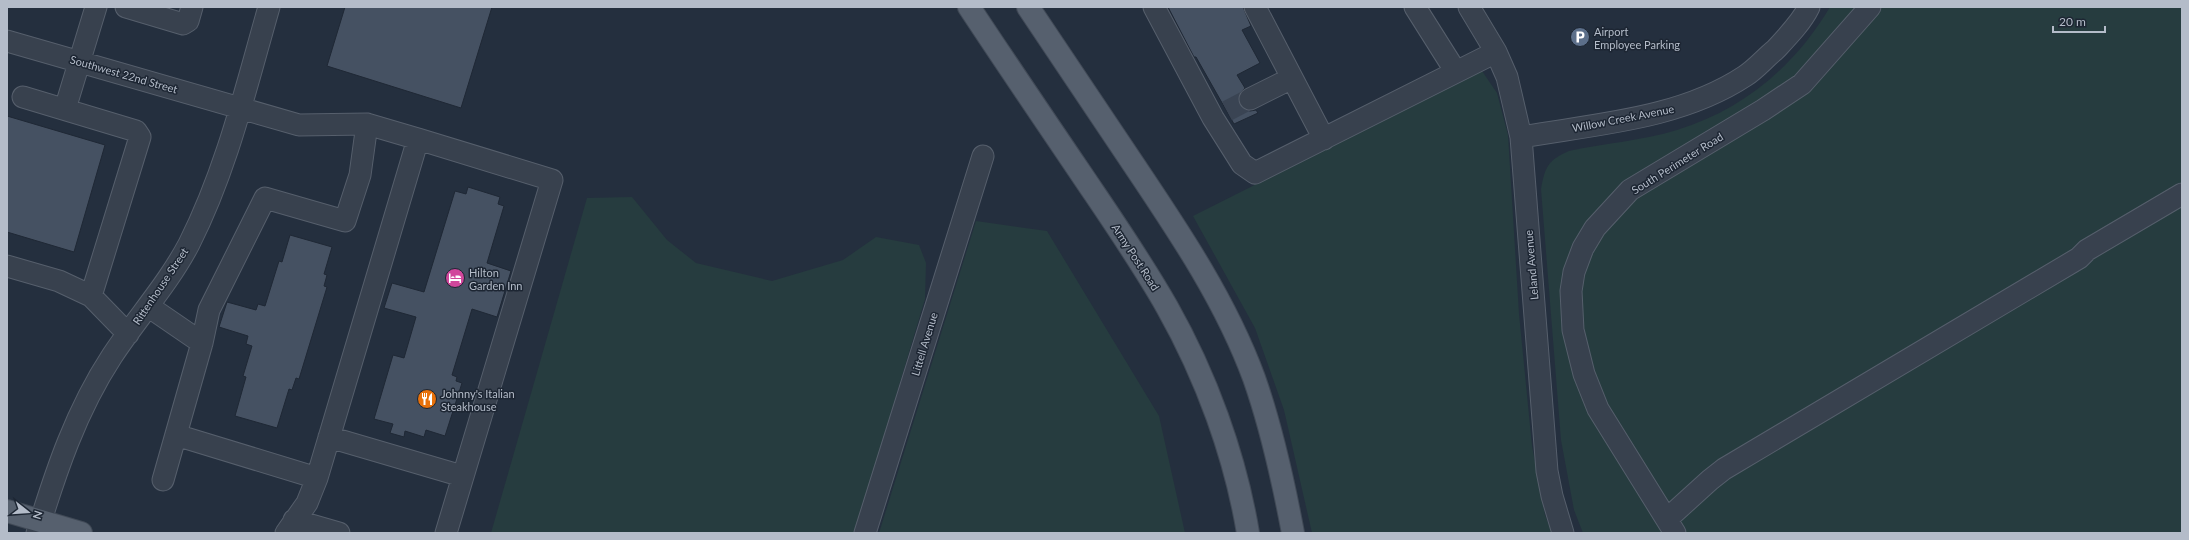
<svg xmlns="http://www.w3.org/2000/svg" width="2189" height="540" font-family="Lato,sans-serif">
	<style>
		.green { fill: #263c3f }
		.building { fill: #455162; stroke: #1f2835 }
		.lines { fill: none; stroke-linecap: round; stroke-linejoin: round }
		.minor-tunnel { stroke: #3a4453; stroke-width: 21; stroke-dasharray: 21 10; stroke-linecap: butt }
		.minor-casing { stroke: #565f6c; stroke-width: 23 }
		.major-casing { stroke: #414a57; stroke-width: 24 }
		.minor { stroke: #38414e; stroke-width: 21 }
		.major { stroke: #56606e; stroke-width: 22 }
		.labels { text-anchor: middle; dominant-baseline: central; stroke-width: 3; stroke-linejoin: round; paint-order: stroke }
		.poi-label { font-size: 11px; fill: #b4bcc9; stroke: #1d2633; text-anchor: start }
		.street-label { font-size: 11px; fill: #b4bcc9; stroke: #1d2633 }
	</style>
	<rect width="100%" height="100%" fill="#242f3e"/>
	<!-- green -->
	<path class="green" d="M1830,7H2182V533H1583L1574,510L1561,440L1541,189C1545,167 1548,160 1569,151C1604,143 1642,141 1677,130C1743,110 1795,66 1830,7Z
		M1482,71L1497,93L1508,135L1519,314L1532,446L1545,515L1552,533H1312L1284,410L1255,328L1193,216Z
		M632,197L667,240L696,263L772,281L843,260L876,237L919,245L926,263L925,299L855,533H491L587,198Z
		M976,221L1047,231L1159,416L1185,533H879Z"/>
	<!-- building -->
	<path class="building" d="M345,7H492L461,108L327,66Z
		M1168,7H1243L1251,26L1242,30L1260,63L1237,75L1245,88L1240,93L1238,99L1243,109L1250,111L1256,110L1258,113L1234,124L1196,57H1194Z
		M7,116L105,145L74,252L7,232Z
		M468,187L500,197L498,204L504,206L487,263L511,271L497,317L472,309L452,375L457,377L456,381L462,383L445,436L426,430L424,437L405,431L404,437L390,433L393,424L374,419L393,355L404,358L416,317L384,308L392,283L424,292L455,191L466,194Z
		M290,235L332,247L324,274L327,275L324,286L327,287L299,379L296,378L292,390L289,389L277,428L235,416L246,377L243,376L252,346L246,344L248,336L219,327L227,302L256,310L258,304L265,306L279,261L282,262Z"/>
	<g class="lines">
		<!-- minor-tunnel -->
		<path class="minor-tunnel" d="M1227,111L1250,99"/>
		<defs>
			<path id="minor" d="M126,7L183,24L188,21L192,7
				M1154,7L1213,118L1242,164L1255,173L1496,52
				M1255,7L1324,139
				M1415,7L1456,72
				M1469,7L1496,52L1507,77L1521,137L1547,471L1552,496L1563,533
				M7,41L299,125L367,124L418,139L317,478L307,503L286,533
				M23,97L136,131L140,137L91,296
				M1250,99L1292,78
				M65,109L96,7
				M1521,137C1596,124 1680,119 1745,76C1756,69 1765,58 1775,50C1787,37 1801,23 1809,7
				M418,139L552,180L446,533
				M7,266L59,281L91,296L128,334
				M148,306L202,343
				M176,435L317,478
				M329,437L462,476
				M163,480L202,343L209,310L265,198L345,221L360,175L367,124
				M1667,519L1710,480L1724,469L2079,258L2087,250L2182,194
				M294,520L339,533
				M37,533C56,471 76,411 112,356C137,318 168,284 189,244C227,169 246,87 269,7
				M865,533L983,156
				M1675,533L1598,409L1584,374L1573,330L1571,291L1574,272L1583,248L1595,228L1630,190L1763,110L1802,84L1870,7"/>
			<path id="major" d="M969,7C1006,63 1044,119 1082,175C1111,218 1141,261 1167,307C1206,376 1235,455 1248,533
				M1028,7C1064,61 1100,114 1136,168C1181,235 1226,302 1254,378C1272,429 1283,480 1293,533
				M7,511L81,533"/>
		</defs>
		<!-- minor casing -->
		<use href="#minor" class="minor-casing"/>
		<!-- major casing -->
		<use href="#major" class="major-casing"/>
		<!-- minor -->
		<use href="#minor" class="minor"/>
		<!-- major -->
		<use href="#major" class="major"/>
	</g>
	<!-- icons -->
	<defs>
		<symbol id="parking-disc" viewBox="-11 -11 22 22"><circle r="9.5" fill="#5c6f8a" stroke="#1d2633"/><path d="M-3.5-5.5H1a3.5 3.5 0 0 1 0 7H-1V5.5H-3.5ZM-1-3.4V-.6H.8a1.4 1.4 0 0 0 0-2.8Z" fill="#fff"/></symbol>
		<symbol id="hotel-disc" viewBox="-11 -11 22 22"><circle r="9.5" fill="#d1479c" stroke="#1d2633"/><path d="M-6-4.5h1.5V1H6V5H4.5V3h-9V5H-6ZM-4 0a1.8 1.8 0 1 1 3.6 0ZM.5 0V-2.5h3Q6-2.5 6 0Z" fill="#fff"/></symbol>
		<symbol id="restaurant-disc" viewBox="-11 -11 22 22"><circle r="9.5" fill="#e8710a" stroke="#1d2633"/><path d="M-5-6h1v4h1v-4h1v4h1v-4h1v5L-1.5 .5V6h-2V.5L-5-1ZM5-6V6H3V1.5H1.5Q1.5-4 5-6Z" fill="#fff"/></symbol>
	</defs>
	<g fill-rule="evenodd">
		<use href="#parking-disc" x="1569" y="26" width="22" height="22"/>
		<use href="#hotel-disc" x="444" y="267" width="22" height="22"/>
		<use href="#restaurant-disc" x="416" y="388" width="22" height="22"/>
	</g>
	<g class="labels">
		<!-- poi labels -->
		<g class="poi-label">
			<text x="1594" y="31">Airport<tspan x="1594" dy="13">Employee Parking</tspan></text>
			<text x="469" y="272">Hilton<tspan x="469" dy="13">Garden Inn</tspan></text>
			<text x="441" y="393">Johnny's Italian<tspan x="441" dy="13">Steakhouse</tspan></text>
		</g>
		<!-- street labels -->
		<g class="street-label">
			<text transform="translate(124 74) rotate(16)">Southwest 22nd Street</text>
			<text transform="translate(1623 118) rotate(-11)">Willow Creek Avenue</text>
			<text transform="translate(1677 163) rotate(-32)">South Perimeter Road</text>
			<text transform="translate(1136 257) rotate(57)">Army Post Road</text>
			<text transform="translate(1531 265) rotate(-95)">Leland Avenue</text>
			<text transform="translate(160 286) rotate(-56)">Rittenhouse Street</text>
			<text transform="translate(924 344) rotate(-73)">Littell Avenue</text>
		</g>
	</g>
	<!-- border -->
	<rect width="2189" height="540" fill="none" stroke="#b4bcc9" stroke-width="16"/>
	<!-- north arrow -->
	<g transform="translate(28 512) rotate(107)" stroke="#1d2633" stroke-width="3" paint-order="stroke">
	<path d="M0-3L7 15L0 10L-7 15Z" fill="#b4bcc9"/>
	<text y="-6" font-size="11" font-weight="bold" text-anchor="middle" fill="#b4bcc9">N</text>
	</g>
	<!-- scale -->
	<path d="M2053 26v6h52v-6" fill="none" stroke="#b4bcc9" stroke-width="2"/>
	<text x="2059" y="26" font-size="12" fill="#b4bcc9" stroke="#1d2633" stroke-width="3" paint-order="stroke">20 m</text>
</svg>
